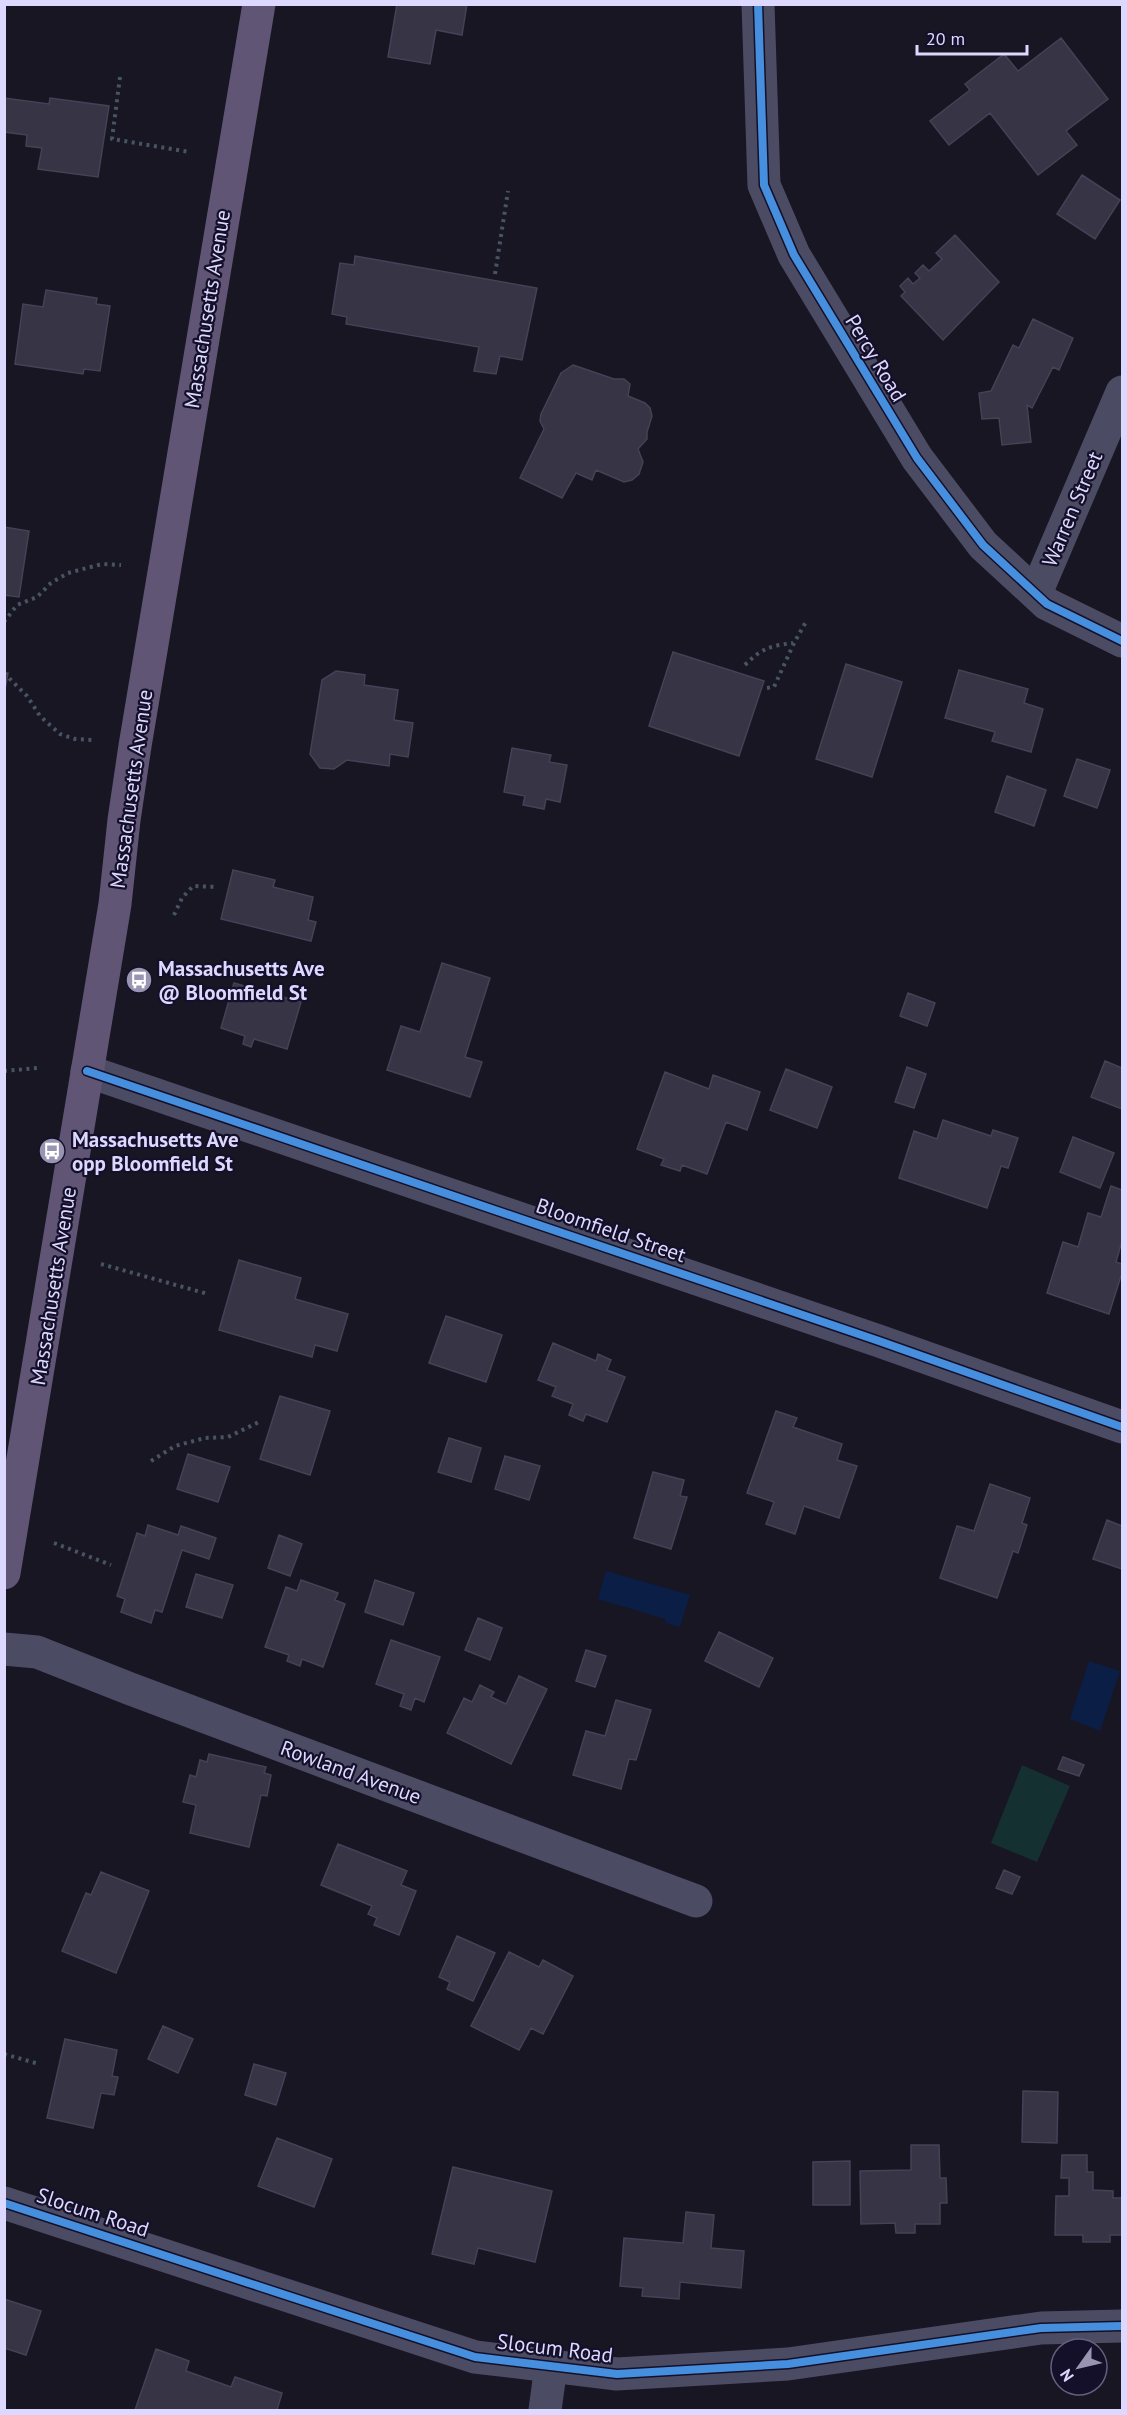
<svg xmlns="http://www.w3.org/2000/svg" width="1127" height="2415" font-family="'PT Sans',sans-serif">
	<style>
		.green { fill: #143031 }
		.water { fill: #0b1e46 }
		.building { fill: #363445; stroke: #454157; stroke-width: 1.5 }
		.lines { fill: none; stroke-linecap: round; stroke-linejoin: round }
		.path { stroke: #475464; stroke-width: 4; stroke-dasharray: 3 4.5; stroke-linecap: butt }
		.street { stroke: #4c4b64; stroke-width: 33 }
		.primary { stroke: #605575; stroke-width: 33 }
		.cycleway-casing { stroke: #151029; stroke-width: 11 }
		.cycleway { stroke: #468fdf; stroke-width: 8 }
		.labels { text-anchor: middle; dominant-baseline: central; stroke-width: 4.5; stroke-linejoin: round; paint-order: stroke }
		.street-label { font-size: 21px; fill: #ddd8ff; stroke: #151029 }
		.poi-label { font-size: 21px; font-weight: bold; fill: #ddd8ff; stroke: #151029; text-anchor: start }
	</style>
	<rect width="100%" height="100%" fill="#181623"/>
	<!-- green -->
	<path class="green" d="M1022,1765L1070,1786L1037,1862L991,1843Z"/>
	<!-- water -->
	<path class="water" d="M606,1571L690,1595L680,1627L666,1623L665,1619L598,1599Z
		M1089,1661L1120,1671L1100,1731L1070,1719Z"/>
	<!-- building -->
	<path class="building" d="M397,4H467L462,35L436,30L430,64L388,57Z
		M1061,38L1108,99L1066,131L1077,145L1038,175L990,113L949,145L930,121L970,90L965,84L1004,54L1018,71Z
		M4,98L49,104L50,98L109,106L98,177L38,169L42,148L26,146L27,135L4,132Z
		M1082,175L1120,200L1095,239L1057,214Z
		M955,235L999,282L943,340L901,296L905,292L900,286L908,278L913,284L920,278L915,273L923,265L929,271L942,259L936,253Z
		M355,256L537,288L522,360L500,356L496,374L474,371L479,347L346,324L347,317L332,314L340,263L354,265Z
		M46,290L97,298L96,304L110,306L100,371L84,369L83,374L15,364L23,304L43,307Z
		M1033,319L1073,338L1059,370L1053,367L1032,408L1027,405L1031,442L1002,445L999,418L982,419L979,393L991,391L1013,345L1019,348Z
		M573,365L614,379H624L630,384L628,396L645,403L650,408L652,416L647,432V439L638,449L643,462L639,474L632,480L624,482L596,470L592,480L576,473L562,498L520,478L544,429L540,421L541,414L561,373Z
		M4,527L29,531L19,597L4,595Z
		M673,652L764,681L739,756L649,726Z
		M846,664L902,682L872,777L816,759Z
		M959,670L1028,689L1024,703L1043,709L1031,752L992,741L995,732L945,718Z
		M336,671L365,675L364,685L398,690L394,720L413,723L408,757L390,754L389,766L347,760L334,769L320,768L310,754L322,680Z
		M4,673H8L4,695Z
		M512,748L551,755L549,762L567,765L560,802L546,799L544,809L523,805L525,796L504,792Z
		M1077,759L1110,770L1097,808L1064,796Z
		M1007,776L1046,790L1034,826L995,812Z
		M233,870L275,880L273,887L313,897L308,920L316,922L311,941L221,919Z
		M442,963L490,978L465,1057L482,1062L470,1097L387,1070L401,1026L420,1032Z
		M234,983L301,1002L287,1049L254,1039L251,1047L243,1044L245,1036L221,1028Z
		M908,993L935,1003L927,1026L900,1016Z
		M1105,1061L1122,1068V1109L1091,1097Z
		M907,1067L926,1074L914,1108L895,1102Z
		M786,1069L832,1087L817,1128L770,1110Z
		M665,1072L709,1089L713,1075L760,1092L747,1130L726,1122L707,1174L682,1165L680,1171L661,1165L664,1159L637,1149Z
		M943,1120L991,1136L993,1130L1018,1138L1008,1168L1001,1166L987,1208L899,1178L914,1131L937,1139Z
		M1073,1137L1114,1153L1100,1188L1060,1172Z
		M1111,1186L1122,1190V1241L1116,1262L1122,1264V1273L1109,1314L1047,1293L1063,1242L1078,1247L1088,1213L1101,1217Z
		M239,1260L301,1278L295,1299L348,1314L337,1351L315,1345L312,1357L219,1330Z
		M446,1316L502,1335L486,1382L429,1363Z
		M553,1343L596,1361L598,1354L611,1360L607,1370L625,1377L607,1422L586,1414L583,1421L569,1415L573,1404L552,1396L556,1387L538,1380Z
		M280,1396L330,1411L310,1475L260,1459Z
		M776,1411L797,1418L793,1427L842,1444L837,1460L857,1466L839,1518L804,1506L795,1534L766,1524L774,1502L747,1493Z
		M449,1438L481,1448L471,1482L438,1472Z
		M188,1454L230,1467L218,1502L177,1489Z
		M505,1456L540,1466L529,1500L495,1489Z
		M653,1472L684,1480L680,1496L687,1497L671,1549L634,1538Z
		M990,1484L1030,1498L1022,1523L1027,1525L1018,1553L1013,1551L997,1598L940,1578L957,1526L974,1531Z
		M1107,1520L1122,1526V1569L1093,1559Z
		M148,1525L178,1535L181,1526L216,1538L209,1559L182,1550L162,1612L155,1610L151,1623L121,1612L125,1599L117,1596L137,1533L145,1536Z
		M279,1535L302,1544L290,1576L268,1568Z
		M196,1574L233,1585L222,1618L186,1607Z
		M301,1580L338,1593L335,1600L345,1604L323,1667L302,1659L300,1666L287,1661L289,1655L265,1647L286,1587L297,1591Z
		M375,1580L414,1593L403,1625L365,1612Z
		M478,1618L502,1628L490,1660L465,1650Z
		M719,1632L773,1658L759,1687L705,1661Z
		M391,1640L440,1657L424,1702L415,1698L411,1710L400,1706L404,1694L376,1684Z
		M586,1650L606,1656L595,1687L576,1681Z
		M519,1676L547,1689L511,1764L447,1733L464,1698L472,1702L480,1685L494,1692L491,1697L506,1704Z
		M616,1700L651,1710L636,1760L629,1759L621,1789L573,1775L586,1731L605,1736Z
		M209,1754L266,1767L264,1773L271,1775L267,1796L261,1795L249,1847L190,1833L196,1805L183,1802L190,1775L196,1777L200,1760L207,1762Z
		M1063,1757L1084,1765L1079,1776L1058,1769Z
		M338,1844L407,1871L401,1885L416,1891L399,1935L374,1925L377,1918L368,1914L372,1906L321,1885Z
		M1004,1870L1020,1877L1012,1894L996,1888Z
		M101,1872L149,1891L116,1973L62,1951L86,1893L91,1895Z
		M457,1936L495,1953L473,2001L447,1989L450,1982L439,1977Z
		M509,1952L539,1967L543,1960L573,1976L543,2034L531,2028L519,2050L471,2026Z
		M163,2026L193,2039L178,2073L148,2059Z
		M65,2039L117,2050L112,2076L118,2077L114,2095L101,2093L93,2128L47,2118Z
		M254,2064L286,2073L276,2105L245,2095Z
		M1023,2091L1058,2092L1057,2143L1022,2142Z
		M277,2138L332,2159L314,2207L258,2186Z
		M911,2145H939L940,2178H946L947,2203H940V2224H915V2233H896L895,2223L861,2224L860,2171L911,2170Z
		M1062,2155H1087V2172H1093V2190L1113,2191V2198H1122V2235H1110V2242H1083V2235H1055L1056,2196H1069V2178H1061Z
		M850,2161V2205H813V2162Z
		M453,2167L552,2191L535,2262L478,2248L474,2264L432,2254Z
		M686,2212L714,2215L711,2248L744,2251L741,2288L680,2282L679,2299L642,2296L643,2288L620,2286L624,2238L683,2243Z
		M4,2299L41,2311L26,2355L4,2348Z
		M156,2349L189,2361L186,2371L231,2387L235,2377L282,2393L277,2410H135Z"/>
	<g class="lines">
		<!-- path -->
		<path class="path" d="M120,77L112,139L189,152
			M495,274L508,191
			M4,622L17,605L37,597L51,583L68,573L102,564L121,565
			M745,665C762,648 770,646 793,643
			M4,673L27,696L40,716L60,734L75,739L93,740
			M767,688L774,687L794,643L807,620
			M174,915L182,898L193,886L217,887
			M4,1071L37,1068
			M101,1264L208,1294
			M151,1461L175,1446L205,1438L228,1437L261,1421
			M54,1543L111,1565
			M4,2054L39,2064"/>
		<!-- street -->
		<path class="street" d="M758,4L764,185L794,255L917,458L983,545L1047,604L1122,641
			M1036,593L1122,392
			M87,1071L879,1341L1122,1427
			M4,1649L37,1652L128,1688L696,1901
			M4,2203L475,2357L617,2374L788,2364L1041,2328L1122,2326
			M545,2410L551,2366"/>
		<!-- primary -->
		<path class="primary" d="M4,1573L115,904L124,820L135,746L259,4"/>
		<defs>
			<path id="cycleway" d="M758,4L764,185L794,255L917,458L983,545L1047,604L1122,641
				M87,1071L879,1341L1122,1427
				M4,2203L475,2357L617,2374L788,2364L1041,2328L1122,2326"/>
		</defs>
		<!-- cycleway casing -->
		<use href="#cycleway" class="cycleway-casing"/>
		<!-- cycleway -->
		<use href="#cycleway" class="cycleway"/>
	</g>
	<!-- icons -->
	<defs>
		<symbol id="bus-disc" viewBox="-11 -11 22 22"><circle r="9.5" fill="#9894b2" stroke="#151029"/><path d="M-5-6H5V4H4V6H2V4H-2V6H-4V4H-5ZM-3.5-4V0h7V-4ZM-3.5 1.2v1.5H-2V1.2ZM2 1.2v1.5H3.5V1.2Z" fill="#fff"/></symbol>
	</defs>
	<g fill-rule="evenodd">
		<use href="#bus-disc" x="124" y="965" width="30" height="30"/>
		<use href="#bus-disc" x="37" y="1136" width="30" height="30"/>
	</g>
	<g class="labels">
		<!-- street labels -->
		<g class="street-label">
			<text transform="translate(207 309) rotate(-81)">Massachusetts Avenue</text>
			<text transform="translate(876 358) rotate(59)">Percy Road</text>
			<text transform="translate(1072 509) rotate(-67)">Warren Street</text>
			<text transform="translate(131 789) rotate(-82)">Massachusetts Avenue</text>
			<text transform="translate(611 1230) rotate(19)">Bloomfield Street</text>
			<text transform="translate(53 1286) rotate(-81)">Massachusetts Avenue</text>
			<text transform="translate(351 1772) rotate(20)">Rowland Avenue</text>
			<text transform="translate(93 2212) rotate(18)">Slocum Road</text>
			<text transform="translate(555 2348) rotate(7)">Slocum Road</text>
		</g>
		<!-- poi labels -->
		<g class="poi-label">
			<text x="158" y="968">Massachusetts Ave<tspan x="158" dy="24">@ Bloomfield St</tspan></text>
			<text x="72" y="1139">Massachusetts Ave<tspan x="72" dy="24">opp Bloomfield St</tspan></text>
		</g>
	</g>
	<!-- border -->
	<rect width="1127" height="2415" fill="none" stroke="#ddd8ff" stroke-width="12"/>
	<!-- north arrow -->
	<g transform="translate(1079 2367) rotate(236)"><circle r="28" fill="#151029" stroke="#65607f" stroke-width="1.5"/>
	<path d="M0-4.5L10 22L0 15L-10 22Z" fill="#9894b2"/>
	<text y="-9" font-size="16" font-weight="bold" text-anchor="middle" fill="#ddd8ff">N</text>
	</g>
	<!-- scale -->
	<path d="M917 45v9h110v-9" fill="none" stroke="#ddd8ff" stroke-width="3"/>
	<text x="926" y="45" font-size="18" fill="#ddd8ff" stroke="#151029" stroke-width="4.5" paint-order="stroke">20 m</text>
</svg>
